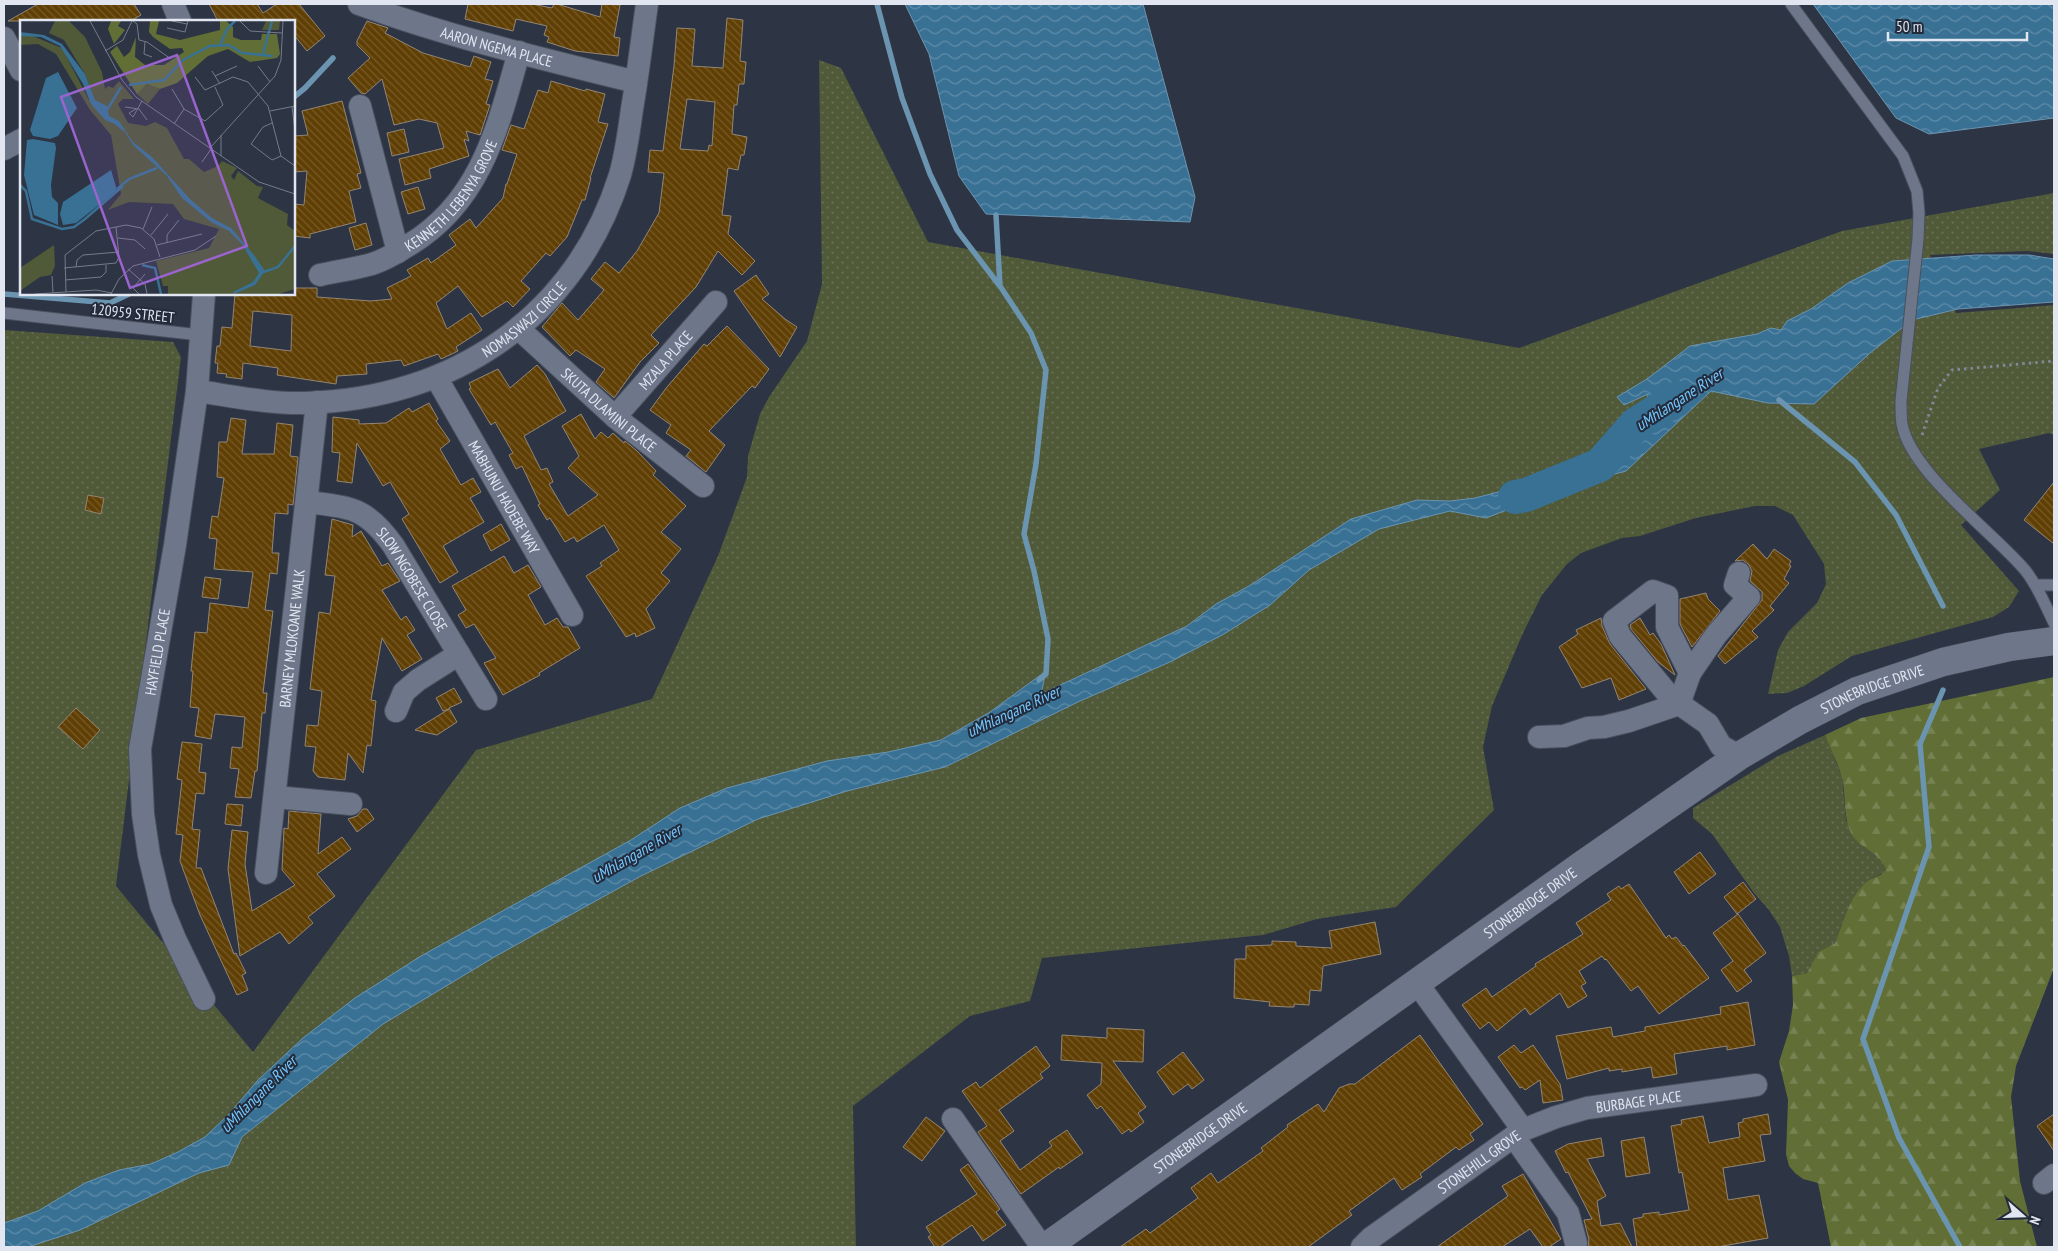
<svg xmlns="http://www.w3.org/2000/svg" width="2058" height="1251" font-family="'PT Sans Narrow',sans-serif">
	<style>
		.grass { fill: url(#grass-dots) }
		.forest { fill: url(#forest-firs) }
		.water { fill: url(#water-waves); stroke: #6b94b0 }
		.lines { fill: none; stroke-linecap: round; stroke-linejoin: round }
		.stream { stroke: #6b94b0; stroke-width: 5.5 }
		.river { stroke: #397194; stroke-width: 34 }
		.building { fill: url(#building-back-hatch); stroke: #938573; fill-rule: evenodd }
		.service-casing { stroke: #4a505e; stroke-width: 13 }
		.minor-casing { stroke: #4a505e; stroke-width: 24 }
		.tertiary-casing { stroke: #4a505e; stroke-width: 29 }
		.path { stroke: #818795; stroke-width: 3; stroke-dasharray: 2.5 4; stroke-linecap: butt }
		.service { stroke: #6e778a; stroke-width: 11 }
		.minor { stroke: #6e778a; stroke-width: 22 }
		.tertiary { stroke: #6e778a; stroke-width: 28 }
		.labels { text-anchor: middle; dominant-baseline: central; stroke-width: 4; stroke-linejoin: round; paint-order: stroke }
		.street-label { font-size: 15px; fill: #e1e6f1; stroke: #232a3a }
		.water-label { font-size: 16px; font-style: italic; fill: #75c8fe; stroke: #232a3a }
		.inset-river { fill: none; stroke: #397194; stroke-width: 2.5 }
		.inset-road { fill: none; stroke: #757b89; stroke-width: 1 }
		.view { fill: #9a64ce; fill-opacity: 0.15; stroke: #9a64ce; stroke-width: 2.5 }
		.inset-edge { fill: none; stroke: #e1e6f1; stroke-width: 2.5 }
	</style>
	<defs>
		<pattern id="grass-dots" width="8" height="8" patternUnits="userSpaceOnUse" patternTransform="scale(1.25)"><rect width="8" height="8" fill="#505938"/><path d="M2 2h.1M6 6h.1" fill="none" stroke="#697155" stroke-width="1.8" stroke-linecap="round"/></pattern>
		<pattern id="forest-firs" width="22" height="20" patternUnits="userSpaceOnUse" patternTransform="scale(1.25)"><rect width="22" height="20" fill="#616e35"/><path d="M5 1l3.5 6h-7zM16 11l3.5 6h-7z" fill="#778353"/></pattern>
		<pattern id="water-waves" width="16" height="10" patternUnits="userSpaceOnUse" patternTransform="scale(1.25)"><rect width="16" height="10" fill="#397194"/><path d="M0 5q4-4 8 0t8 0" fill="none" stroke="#5f8ca9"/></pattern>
		<pattern id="building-back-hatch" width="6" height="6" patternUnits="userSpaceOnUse" patternTransform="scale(1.25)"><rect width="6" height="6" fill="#603f04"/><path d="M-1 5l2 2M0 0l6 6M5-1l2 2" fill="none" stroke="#765b29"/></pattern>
	</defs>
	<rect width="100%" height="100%" fill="#2d3444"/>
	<!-- grass -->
	<path class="grass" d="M819,60L841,68L928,242L1519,348L1842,231L2054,193V254L2027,251L1930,255L1956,313L2054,305V435L2049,433L1979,449L2000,490L1961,525L2019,591L2009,607L1993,617L1852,656L1804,686L1787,693L1768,694L1778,650L1788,632L1817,603L1826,584L1824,564L1793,515L1775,506H1755L1696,518L1640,536L1622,538L1581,553L1567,564L1542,595L1523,633L1492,706L1483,747L1494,810L1396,907L1317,919L1263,935L1042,958L1030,1001L970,1016L853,1106L856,1247H4V330L173,342L181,357L116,886L253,1052L476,750L652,699L718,556L747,477L748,456L760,414L769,397L807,341L822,284Z
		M1825,735L1842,777L1846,820L1860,844L1883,861L1886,869C1879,878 1873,876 1866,882C1849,896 1843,924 1835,943L1818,952L1807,973L1792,976L1789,956L1780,927L1769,910L1754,893L1712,834L1693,818V808L1778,756Z"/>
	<!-- forest -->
	<path class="forest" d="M2054,677V968L2016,1066L2011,1097L2020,1181L2037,1247H1831L1818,1183L1803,1179L1795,1173L1789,1166L1786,1154L1788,1100L1779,1062L1789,1031L1793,1005L1792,976L1807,973L1818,952L1835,943C1843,924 1849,896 1866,882C1873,876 1879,879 1886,869C1880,852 1857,848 1850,831C1843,814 1846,795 1842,778C1838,763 1830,749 1825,735L1861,718Z"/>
	<!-- water -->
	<path class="water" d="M905,4H1143L1195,197L1190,222L986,214L959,176L929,54Z
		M1813,4H2054V118L1929,134L1896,118Z
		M1976,255H2029L2054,259V302L1958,309L1912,320L1870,353L1814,404L1768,403L1711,391L1626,471L1569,486L1486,518L1450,511L1379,529L1309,570L1270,605L1224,634L1170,662L1080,701L945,767L847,791L758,819L639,877L496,956L383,1024L242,1137L229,1165L199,1173L80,1230L28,1247H4V1223L38,1211L85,1183L119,1170L151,1164L178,1152L205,1137L229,1114L258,1080L303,1038L355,998L421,956L631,840L680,808L727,788L827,761L888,752L941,740L990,712L1046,671L1041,694L1187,626L1216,604L1249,586L1351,519L1417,500L1450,501L1475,498L1510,489L1563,481L1593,465L1624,443L1645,413L1648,394L1624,405L1617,397L1647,379L1690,346L1757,334L1771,328L1781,330L1787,321L1811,309L1848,283L1892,261Z"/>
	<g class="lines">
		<!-- stream -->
		<path class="stream" d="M877,4L902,98L930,174L957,230L999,285
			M294,97L305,88L333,58
			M996,215L1000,286L1031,333L1046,370L1036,464L1024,534L1034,571L1048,639L1046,674L1039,680
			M4,294L110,303L129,294
			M1779,400L1855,462L1896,515L1943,606
			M1943,690L1920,744L1929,847L1863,1039L1899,1138L1960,1247"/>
		<!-- river -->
		<path class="river" d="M1515,497L1526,495L1600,465L1636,424L1677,398"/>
	</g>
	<!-- building -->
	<path class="building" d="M38,4H134L141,15L130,21H8Z
		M209,4H257L263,13L277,4H299L325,36L307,51L294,35V21H218Z
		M468,4H532L552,8L554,4H557L600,17L602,4L620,5L614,37L620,38L618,56L575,51L547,42L549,37L544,35L547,26L516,19L513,31L465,19Z
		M727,18L743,20L740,61L746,62L744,84H739L737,105H734L732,134L747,137L744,155H741L738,170L728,168L722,215L731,216L728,234L755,261L742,275L718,251L696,287L651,335L659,343L640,362L614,398L596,382L605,369L576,350L570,356L542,327L562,303L578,320L604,290L591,279L605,262L619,273L637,251L659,213L664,173L648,172L650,150L663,151L674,66L677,28L695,29L692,66L723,68ZM687,99L715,102L712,146L709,145L708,151L680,149Z
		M367,21L388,28L385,33L423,53L470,67L474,56L491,62L485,79L493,81L486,104L490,105L480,135L466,131L469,141L464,139L469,156L429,169L431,178L405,185L399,159L444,148L437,123L419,119L394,125L382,79L365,94L361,93L348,78L370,58L357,45V41Z
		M551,81L585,91L586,89L605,94L598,122L608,124L590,178H591L585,200H582L567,237L550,256L546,253L521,281L530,289L513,307L507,301L482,317L458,286L436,303L447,329L471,313L482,330L456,347L458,351L441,359L438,354L404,366L401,360L366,364L367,374L337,376L336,384L277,375L278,368L243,363L242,379L226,377L227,374L217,373L218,363H215L217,346H220L222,327L232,328L235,294H294V288H317V297L371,301L392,299L387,288L411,276L407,270L428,258L431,263L456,245L449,235L470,219L476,228L503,198L506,184H507L517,154L502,150L511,125L524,129L538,90L548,93ZM253,311L292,315L291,351L250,346Z
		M342,101L361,173L357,174L361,188L349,191L356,222L310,234V238L294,236V204L304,205L307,171L294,172V136L308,135L302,111Z
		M404,129L409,152L392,156L387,133Z
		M418,187L425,209L408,214L401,192Z
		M366,223L372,245L355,250L349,228Z
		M756,275L769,294L762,299L785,319L797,327L780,357L734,291Z
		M727,326L769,369L755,388L752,386L709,431L725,445L706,472L686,456L691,450L666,433L671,425L650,410L667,387L704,344L707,346Z
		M537,365L545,374L566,411L524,436L541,470L547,468L553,482L549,484L568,516L598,495L568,468L579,456L562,426L581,414L595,439L601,432L608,438L613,433L624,443L625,441L637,451L656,471L653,475L686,506L661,532L681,549L661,573L670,581L646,609L655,628L636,637L635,633L626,637L586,576L602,566L600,563L619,550L604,525L577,542L574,537L565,542L550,518L547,520L538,505L540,504L522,466L516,469L509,455L513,453L495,422L491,425L469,389L471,388L469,383L498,369L510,388Z
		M429,403L438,419L436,421L450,441L440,449L461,485L473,478L481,492L470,498L484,522L443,546L458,572L440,583L402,519L409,514L390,482L383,486L357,443L352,483L337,481L340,453L332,452L333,417L359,420V424L386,423L409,408L412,412Z
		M231,418L246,420L242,454H274L277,423L293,425L290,456L298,457L293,505L288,504V514L275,513L272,553H279L277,574L270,573L265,610L273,611L263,693H267L265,713H262L257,771H255L251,798L235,797L239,769L230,768L232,747L242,748L245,717L215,714L211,739L195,736L199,708L190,707L193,671H191L195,632L207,633L210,603L248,608L253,572L214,569L217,539L209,538L212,516L218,517L224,478L217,477L219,442H227Z
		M2054,482V544L2024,520Z
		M88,495L104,498L101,514L85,510Z
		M332,519L353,525L352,537L361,531L382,566L388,563L400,581L382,590L401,620L406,616L415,630L407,635L422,659L402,671L382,638L371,700L376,701L371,746L367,745L363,773L348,753L345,780L318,777L313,771L316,747L305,746L307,725L318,726L322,691L310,689L319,612L330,614L335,576L325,575Z
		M501,524L510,540L491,551L483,535Z
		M1753,544L1767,559L1774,549L1791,561L1789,565L1791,566L1784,579L1789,583L1770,606L1774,610L1752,631L1758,637L1725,664L1718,656L1762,600V592L1750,581L1752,571L1749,565L1743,560L1735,561Z
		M504,556L514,573L528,565L541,587L528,595L545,625L557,618L563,627H568L580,648L539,673L540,675L503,695L484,663L496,658L474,624L466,628L458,615L466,610L452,586Z
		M205,577L221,579L218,599L202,597Z
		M1706,593L1708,599L1720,611L1692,647L1680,624V599Z
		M1601,618L1602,626L1610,644L1646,689L1619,700L1611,678L1582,688L1559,647L1578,634L1576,630Z
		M1640,618L1650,635L1653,633L1661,644L1675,675L1658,662L1631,629L1630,625Z
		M454,688L462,702L449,708L457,722L437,735L415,730L449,709L443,711L436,698Z
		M76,708L100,730L83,749L58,727Z
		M182,742L202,744L199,772L206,773L204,794L196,793L192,829L200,830L196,868H201L234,954L236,953L246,973L242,975L248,990L237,995L200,915L180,861L183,835L176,834L182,780L177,779Z
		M227,804L243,805L241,826L225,824Z
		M363,809H367L374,819L357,832L348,819L357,816Z
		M289,811L321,814L318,854L342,837L351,849L317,874L335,896L308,917L313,923L289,944L280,932L240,956L228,869L232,830L248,832L245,864L252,911L295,885L282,870L284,828L288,829Z
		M1700,852L1716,874L1689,894L1674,872Z
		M1743,882L1756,899L1737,914L1724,897Z
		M1629,884L1666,938L1669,935L1672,939L1676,937L1683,946L1684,945L1709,978L1659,1014L1638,986L1631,991L1606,959L1605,960L1602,956L1579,971L1586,983L1581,986L1587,996L1568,1008L1560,993L1530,1015L1525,1008L1497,1031L1489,1022L1480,1029L1462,1005L1486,988L1492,997L1536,966L1535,964L1583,934L1576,923L1611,900L1607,894L1619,886L1621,889Z
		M1738,914L1766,953L1744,970L1752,981L1737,992L1721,970L1733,961L1713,933Z
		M1375,922L1381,954L1323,966L1321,991L1310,990L1309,1005L1294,1004V1007H1288L1269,1006L1270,1002L1234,998L1235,959H1246V946L1272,945V941L1296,942V946L1332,948L1329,931Z
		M1748,1002L1755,1045L1727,1050V1046L1674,1054L1677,1074L1653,1078L1651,1067L1622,1072V1069L1609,1071V1068L1567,1079L1556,1036L1611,1027L1613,1037L1645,1031V1027L1721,1014L1720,1007Z
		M1107,1028L1144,1030L1143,1062L1113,1061L1146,1107L1138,1113L1144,1122L1131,1132L1129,1129L1122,1134L1101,1106L1097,1109L1087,1095L1101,1084L1102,1063L1061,1060L1062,1035L1107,1038Z
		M1420,1035L1483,1124L1470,1134L1474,1140L1459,1150L1456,1147L1420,1174L1422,1177L1402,1190L1394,1178L1349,1211L1352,1215L1308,1247H1120L1146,1229L1150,1233L1198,1198L1191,1188L1211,1173L1218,1183L1263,1151L1261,1148L1288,1127L1287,1125L1318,1104L1324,1112L1339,1088L1349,1084H1355Z
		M1514,1045L1521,1053L1533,1045L1560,1084L1563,1100L1543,1103L1540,1080L1525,1090L1522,1087L1520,1088L1498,1057Z
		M1036,1046L1050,1066L1040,1074L1043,1078L999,1110L1014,1131L1000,1141L1020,1170L1052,1146L1049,1142L1067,1130L1083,1153L1060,1169L1059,1167L1021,1194L978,1132L987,1126L962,1091L976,1082L980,1088Z
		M1183,1052L1204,1080L1192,1089L1188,1084L1173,1095L1157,1072Z
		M1768,1114L1771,1134L1760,1135L1765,1161L1723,1168L1728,1200L1759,1195L1768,1238L1717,1247H1637L1633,1219L1643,1217V1214L1659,1212V1215L1689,1210L1682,1172L1679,1173L1671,1126L1682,1124L1681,1120L1703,1116L1709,1143L1740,1137L1738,1123L1743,1122V1119Z
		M2054,1114V1151L2037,1126Z
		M926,1117L945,1131L922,1161L903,1147Z
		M1644,1137L1650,1173L1626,1177L1621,1141Z
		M1601,1138L1604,1156L1587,1159L1606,1196L1597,1201L1601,1226L1620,1223L1632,1247H1588L1589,1240L1584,1220L1592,1219L1568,1172L1566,1173L1555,1151L1568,1144Z
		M968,1164L1000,1209L996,1212L1006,1225L983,1241L972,1225L940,1247H935L928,1237L931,1235L926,1227L977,1194L960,1170Z
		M1523,1174L1561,1239L1549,1247H1543L1530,1229L1502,1247H1437L1508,1196L1502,1186Z"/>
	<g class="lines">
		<defs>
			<path id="service" d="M1791,4L1903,156L1917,191L1919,213L1918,239L1901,401C1901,409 1901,417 1902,424C1911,473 1993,532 2025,570C2038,586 2045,605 2054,623
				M4,313L200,335
				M2036,585H2054"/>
			<g id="minor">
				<path d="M173,4L180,21"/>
				<path id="s1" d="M359,4C449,37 543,59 636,82"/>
				<path d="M4,38L21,70"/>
				<path d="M360,106L398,252"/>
				<path d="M4,149L21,140"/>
				<path id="s2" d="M320,275C337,271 355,269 372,264C385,260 398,252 409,245C481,202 498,127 519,52"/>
				<path id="s3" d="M519,329L615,417L703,486"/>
				<path id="s4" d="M436,377L572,615"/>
				<path id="s5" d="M197,391C232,396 269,404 306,403C452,399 575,318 620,175C626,154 629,131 632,109C638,74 642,39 647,4"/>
				<path id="s6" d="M615,417L716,302"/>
				<path id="s7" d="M308,502C352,508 365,507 393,545L486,699"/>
				<path d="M1690,673L1667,627V596L1653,591L1614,621L1620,636L1671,698L1708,724L1721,746L1739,756"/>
				<path d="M396,711L404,692L418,680L459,654"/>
				<path d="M1539,737L1564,736L1588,728L1604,727L1629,721L1679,704L1690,673L1716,635L1749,597L1735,585L1739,573"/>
				<path d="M275,797L351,804"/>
				<path id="s8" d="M266,873L317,402"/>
				<path d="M1417,983L1523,1130"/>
				<path id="s9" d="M204,999L175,939L161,905L149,855L143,814L140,749L175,545L197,391L204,294"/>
				<path d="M953,1119L1042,1247"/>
				<path d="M1514,1137L1568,1213L1576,1243"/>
				<path d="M2044,1183L2054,1175"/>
				<path id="s10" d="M1362,1247L1371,1238L1523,1130L1556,1117L1587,1108L1756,1085"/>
			</g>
			<g id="tertiary">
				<path id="s11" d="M1046,1247L1582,865L1739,756L1800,720L1857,691L1943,662L2009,647L2054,641"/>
			</g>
		</defs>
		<!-- service casing -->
		<use href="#service" class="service-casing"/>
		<!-- minor casing -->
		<use href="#minor" class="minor-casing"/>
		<!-- tertiary casing -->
		<use href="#tertiary" class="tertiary-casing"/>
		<!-- path -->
		<path class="path" d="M1922,435L1938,388L1952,370L2054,361"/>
		<!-- service -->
		<use href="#service" class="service"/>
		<!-- minor -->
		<use href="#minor" class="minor"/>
		<!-- tertiary -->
		<use href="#tertiary" class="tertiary"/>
	</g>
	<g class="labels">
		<!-- street labels -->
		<g class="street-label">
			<text stroke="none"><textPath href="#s1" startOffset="144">AARON NGEMA PLACE</textPath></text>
			<text stroke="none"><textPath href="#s2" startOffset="161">KENNETH LEBENYA GROVE</textPath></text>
			<text transform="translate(133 313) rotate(6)">120959 STREET</text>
			<text stroke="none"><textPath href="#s5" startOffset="349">NOMASWAZI CIRCLE</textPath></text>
			<text stroke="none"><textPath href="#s6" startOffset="76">MZALA PLACE</textPath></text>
			<text stroke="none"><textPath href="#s3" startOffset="121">SKUTA DLAMINI PLACE</textPath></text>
			<text stroke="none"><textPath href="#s4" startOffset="138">MABHUNU HADEBE WAY</textPath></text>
			<text stroke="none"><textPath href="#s7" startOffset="139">SLOW NGOBESE CLOSE</textPath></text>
			<text stroke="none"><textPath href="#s8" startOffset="236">BARNEY MLOKOANE WALK</textPath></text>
			<text stroke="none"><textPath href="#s9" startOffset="360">HAYFIELD PLACE</textPath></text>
			<text stroke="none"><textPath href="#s11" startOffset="999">STONEBRIDGE DRIVE</textPath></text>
			<text stroke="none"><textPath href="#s11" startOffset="594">STONEBRIDGE DRIVE</textPath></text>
			<text stroke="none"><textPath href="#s10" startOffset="319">BURBAGE PLACE</textPath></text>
			<text stroke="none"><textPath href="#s11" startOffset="189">STONEBRIDGE DRIVE</textPath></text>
			<text stroke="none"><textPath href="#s10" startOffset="145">STONEHILL GROVE</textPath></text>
		</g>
		<!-- water labels -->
		<g class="water-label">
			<text transform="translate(1679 399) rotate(-33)">uMhlangane River</text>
			<text transform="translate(1013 711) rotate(-25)">uMhlangane River</text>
			<text transform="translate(636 853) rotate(-30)">uMhlangane River</text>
			<text transform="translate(258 1094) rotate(-45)">uMhlangane River</text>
		</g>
	</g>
	<!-- overview -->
	<g transform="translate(20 20)">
		<rect width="275" height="275" fill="#2d3444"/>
		<path d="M35,1H49L65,17L82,52L85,69L88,66L93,68L99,61L114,79H103L98,84L108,103L126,106L135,102L147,108L164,139H169L184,152L198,146L202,141L217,148L211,156L214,160L218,151L237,166L243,167L238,178L268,194L267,205L275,211V269L259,274H148V266H143L136,241L189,228L199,209L164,199L153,184L109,182L88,190L101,174L91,115L70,90L36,34L18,24L0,25V16L10,15L42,28L69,80L73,76L65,54L44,20L29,13ZM127,64L140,69L128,84L117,74ZM34,225L35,246L31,255L20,257L0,271V248Z" fill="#505938"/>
		<path d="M91,1H101L98,6L105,10L94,24L88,9ZM130,1H139L136,14L160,20L200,10V1H206L213,7V17L221,20H241L242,14H257L260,34L257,38L230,42L208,29L188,36L157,63L140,69L127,64L117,74L90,32L97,26L104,37L110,32L116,17L115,37L125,45H144L164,32L162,28L150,29L133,17L129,12Z" fill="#616e35"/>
		<path d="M246,1H260L259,10H242Z" fill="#505938"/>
		<path d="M0,12L24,15L42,24L65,54L75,80L87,86L89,96L99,101L113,122L132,137L170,179L192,198L211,208L234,235L245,251L235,265L214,274L213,272L233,262L239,253L222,224L209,211L191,202L162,178L147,156L113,125L102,107L85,100L71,84L63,64L40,26L21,17L0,16ZM38,52L57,88L38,116L30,119L13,116L10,110L26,58ZM13,119L35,123L36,128L31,165L32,177L38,183V205L14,195L4,155L7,120ZM91,150L97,170L94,173L56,203L43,205L40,194L43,182Z" fill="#397194"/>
		<path class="inset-river" d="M200,25L207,9L215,1M243,34L252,1M109,65L144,60L163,40L190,26L209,25L222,33L253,36M87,90L101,67M92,100L104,110M0,165L6,171L12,199L42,209L54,207L65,199L103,166M97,169L109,159L137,148M122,245L135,248L141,274M244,252L258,247L275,226"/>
		<path class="inset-road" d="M70,1L102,60L116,77L239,162L275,174M113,1L117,4L119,20L127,22L151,39M152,1L167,4M220,1L230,11L262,13M147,8L165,12L168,1M125,22L124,34L132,37M85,31L103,20L112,1M238,46L250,62M192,51L200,64M195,56L217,46M175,57L185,70L213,57L228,62L248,86L261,136L275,146M152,69L164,89L185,101L203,85L195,67M105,87L119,89L127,100M272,87L275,110M116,89L109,93L113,97L122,81M250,91L275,86M252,103L243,107L231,124L252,140L261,136M154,104L164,89M201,115V136M190,128L255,56L261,40L263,1M182,142L191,129M123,209L132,187M131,215L148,194M98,218L115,220L125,229M147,223V215L159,200M137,225L182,214M56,247L57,240L63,235L99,232M44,248L96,243L99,237L96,207M108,249L125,264L127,274M32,256L33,273M45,260L81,257L86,252V245M46,272L45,235L76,211L106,205L121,208L134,219L140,237M15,274L76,270L92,273M91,274L99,259L113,246L175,230L196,216M119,274L113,268L125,254"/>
		<path class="view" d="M157,35L227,226L110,268L41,77Z"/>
		<rect width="275" height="275" class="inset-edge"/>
	</g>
	<!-- border -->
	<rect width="2058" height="1251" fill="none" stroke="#e1e6f1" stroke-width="10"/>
	<!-- north arrow -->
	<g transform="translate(2023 1216) rotate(110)" stroke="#232a3a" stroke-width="4" paint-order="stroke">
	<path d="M0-4L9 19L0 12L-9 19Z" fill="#e1e6f1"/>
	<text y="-8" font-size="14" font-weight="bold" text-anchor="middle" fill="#e1e6f1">N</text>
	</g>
	<!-- scale -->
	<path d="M1888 32v8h139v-8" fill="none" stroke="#e1e6f1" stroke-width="2.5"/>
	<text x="1896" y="32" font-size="15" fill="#e1e6f1" stroke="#232a3a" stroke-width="4" paint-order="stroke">50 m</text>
</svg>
